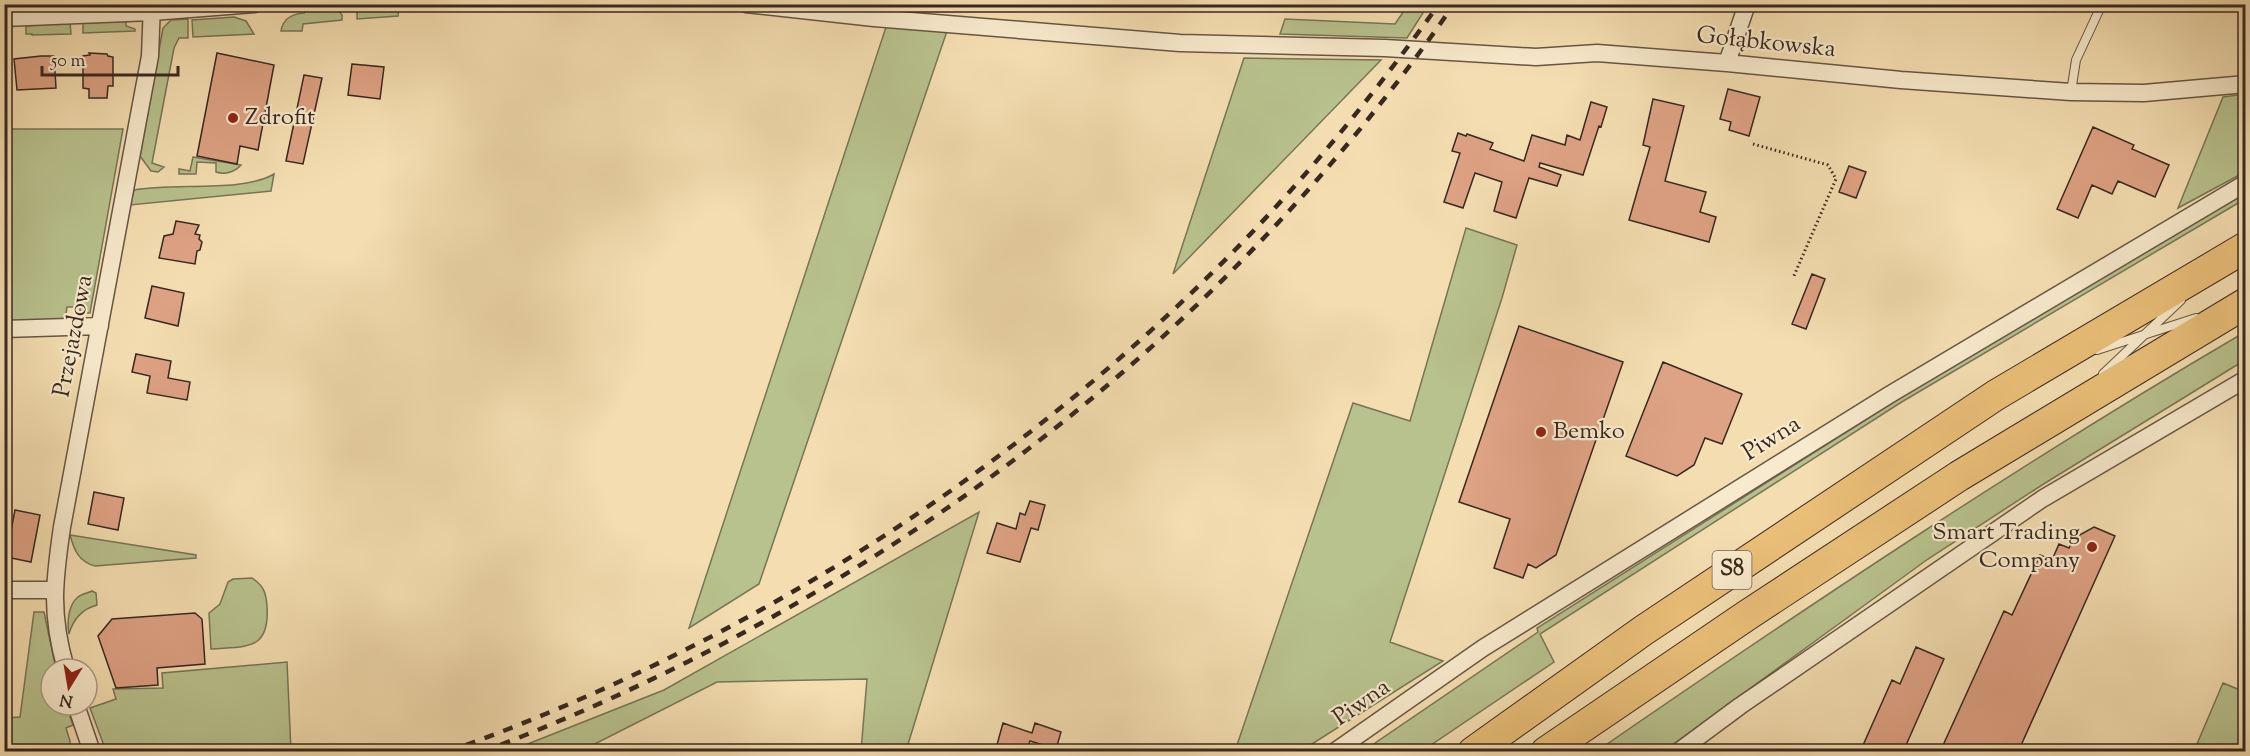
<svg xmlns="http://www.w3.org/2000/svg" width="2250" height="756" font-family="'Sorts Mill Goudy',serif">
	<style>
		.green { fill: #b8c28e; stroke: #787557; stroke-width: 1.5 }
		.building { fill: #dea284; stroke: #382820; stroke-width: 1.5 }
		.lines { fill: none; stroke-linecap: round; stroke-linejoin: round }
		.service-casing { stroke: #675644; stroke-width: 10 }
		.minor-casing { stroke: #675644; stroke-width: 19 }
		.motorway-casing { stroke: #382820; stroke-width: 32 }
		.path { stroke: #382820; stroke-width: 3; stroke-dasharray: 1.5 3; stroke-linecap: butt }
		.service { stroke: #f8eacc; stroke-width: 8 }
		.minor { stroke: #f8eacc; stroke-width: 16 }
		.motorway { stroke: #eabf78; stroke-width: 30 }
		.rail { stroke: #382820; stroke-width: 4.5; stroke-dasharray: 10 10; stroke-linecap: butt }
		.poi-dot { fill: #8f2418; stroke: #f8eacc; stroke-width: 2 }
		.labels { text-anchor: middle; dominant-baseline: central; stroke-width: 4.5; stroke-linejoin: round; paint-order: stroke }
		.shield { fill: #f8eacc; stroke: #726254; stroke-width: 1.5 }
		.shield-label { font-size: 22px; font-weight: bold; fill: #382820 }
		.street-label { font-size: 24px; fill: #382820; stroke: #f8eacc }
		.poi-label { font-size: 24px; fill: #382820; stroke: #f8eacc; text-anchor: start }
	</style>
	<rect width="100%" height="100%" fill="#f4deb1"/>
	<filter id="stains"><feTurbulence type="fractalNoise" baseFrequency=".00333" numOctaves="4"/><feColorMatrix values="0 0 0 0 .2 0 0 0 0 .09 0 0 0 0 .02 0 0 0 .5 -.17"/></filter>
	<radialGradient id="worn" r=".72"><stop offset=".6" stop-color="#630" stop-opacity="0"/><stop offset="1" stop-color="#630" stop-opacity=".3"/></radialGradient>
	<!-- green -->
	<path class="green" d="M399,5L398,16L357,19V11L364,6Z
		M1408,5H1428L1407,38L1280,34L1285,19L1395,24Z
		M337,9L342,15V20L303,24L302,31H281C283,18 292,14 304,13L305,11Z
		M234,17L246,21L254,34L193,37L192,20Z
		M188,19V38H179L174,48L152,163L164,167L158,172L151,171L140,156L163,28L171,20Z
		M126,21V26L135,29V31L83,33V23Z
		M70,23L71,34L32,35V34H26V26Z
		M886,27L947,31L759,584L689,628Z
		M1244,58L1381,60L1173,274Z
		M2245,94V172L2178,208L2223,97Z
		M5,129H123L90,313H80V307H67L65,321H5Z
		M193,157L241,165C235,172 225,175 216,172V163L197,162L196,174H179V169L190,171Z
		M274,174L271,191L130,205L134,190C173,182 242,193 274,174Z
		M2245,191V199L1900,403L1540,634L1554,662L1422,751L1362,752L1538,632L1537,628L1905,395Z
		M1466,228L1517,245L1502,298L1390,642L1443,661L1301,751H1235L1353,403L1410,421Z
		M2245,332V360L2042,485L1928,559L1664,751H1597C1809,605 2023,462 2245,332Z
		M979,512L906,751H861L867,679L717,682L581,751H510L664,690Z
		M70,535L196,555V558L95,566C79,562 74,550 70,535Z
		M252,578C264,586 266,593 267,606C270,651 247,646 211,649L209,613L220,604L228,582L233,579Z
		M92,591L96,593L97,605C82,609 73,620 69,634C67,623 68,605 78,597C81,594 88,593 92,591Z
		M34,612H44L56,669H51V705H66L73,725L66,728L70,741V751H5V718L20,717Z
		M287,662L291,751H106L90,708L116,699L113,689L163,688L162,673Z
		M2223,683L2245,692V751H2194Z"/>
	<!-- building -->
	<path class="building" d="M89,53L107,54L108,56L113,57V86H108L107,98H89V89L83,88V56L90,55Z
		M217,53L274,65L258,150L240,146L237,164L197,156Z
		M41,56H54L56,88L17,90L14,59Z
		M352,64L384,67L380,99L348,95Z
		M304,75L322,78L303,164L286,161Z
		M1728,89L1760,97L1749,136L1729,130L1731,122L1720,119Z
		M1653,99L1684,106L1665,181L1706,192L1700,212L1716,217L1709,242L1629,220L1650,147L1643,145Z
		M1591,102L1607,107L1601,127L1599,126L1583,175L1540,163L1539,167L1561,175L1557,186L1529,178L1516,218L1494,211L1502,182L1475,173L1463,208L1444,202L1460,153L1452,151L1458,133L1466,136L1467,134L1493,143L1490,149L1524,161L1532,135L1565,145L1567,135L1580,140Z
		M2093,127L2134,145L2132,149L2169,165L2155,197L2118,181L2112,194L2092,185L2078,218L2057,209Z
		M1849,166L1866,172L1856,198L1839,192Z
		M176,221L199,225L195,234L200,235L199,239L202,242L200,250L197,251L195,264L159,258L164,236L173,234Z
		M1812,274L1825,279L1806,329L1792,324Z
		M152,286L184,293L178,326L145,318Z
		M1519,326L1623,362L1556,555L1536,568L1528,564L1523,578L1494,568L1510,519L1459,502Z
		M136,354L171,361L168,378L190,382L187,400L147,393L150,376L132,372Z
		M1663,362L1742,394L1722,444L1705,438L1694,465L1677,476L1626,456Z
		M94,492L124,498L118,530L88,524Z
		M1030,501L1045,505L1038,530L1031,528L1020,562L987,553L997,523L1016,529L1020,513L1025,515Z
		M15,510L40,515L31,562L6,557Z
		M2094,527L2115,536L2018,752H1940L2004,611L2012,615L2040,555L2052,560L2059,544L2069,548L2074,538Z
		M195,613L202,619L205,664L157,668L158,685L116,688L98,636L112,619Z
		M1916,647L1944,659L1903,752H1860L1892,680L1900,684Z
		M1003,723L1032,733L1035,723L1061,732L1056,749L1030,741L1026,752H995Z"/>
	<g class="lines">
		<defs>
			<path id="service" d="M2071,92L2076,60L2102,4
				M2097,350L2196,318
				M2103,374L2181,300"/>
			<path id="minor" d="M746,4L874,18L1180,43L1385,48L1536,57L1597,53L1727,63L1901,80L2071,92L2144,93L2246,84
				M4,18L152,12L254,4
				M1727,63L1747,4
				M4,329L100,326
				M4,590H53
				M66,669C50,614 54,582 62,527L150,56L152,4
				M76,705L92,752
				M1334,752L1483,648L1889,395L2246,183
				M1678,752L1740,706L2042,499L2246,379"/>
			<path id="motorway" d="M1473,752L1644,630L1996,395L2246,247
				M1546,752L1746,616L1959,476L2246,303"/>
		</defs>
		<!-- service casing -->
		<use href="#service" class="service-casing"/>
		<!-- minor casing -->
		<use href="#minor" class="minor-casing"/>
		<!-- motorway casing -->
		<use href="#motorway" class="motorway-casing"/>
		<!-- path -->
		<path class="path" d="M1753,144L1828,165L1836,179L1793,278
			M4,376L9,396L7,423H4"/>
		<!-- service -->
		<use href="#service" class="service"/>
		<!-- minor -->
		<use href="#minor" class="minor"/>
		<!-- motorway -->
		<use href="#motorway" class="motorway"/>
		<!-- rail -->
		<path class="rail" d="M447,752C743,646 1011,476 1232,253C1308,176 1376,92 1439,4
			M482,752C870,605 1218,347 1454,4"/>
	</g>
	<!-- markers -->
	<g class="poi-dot">
		<circle cx="233" cy="118" r="6"/>
		<circle cx="1541" cy="432" r="6"/>
		<circle cx="2092" cy="547" r="6"/>
	</g>
	<g class="labels">
		<!-- shield labels -->
		<rect class="shield" x="1712.5" y="551" width="39" height="38" rx="4.5"/>
		<g class="shield-label">
			<text x="1732" y="570">S8</text>
		</g>
		<!-- street labels -->
		<g class="street-label">
			<text transform="translate(1766 43) rotate(6)">Gołąbkowska</text>
			<text transform="translate(74 336) rotate(-79)">Przejazdowa</text>
			<text transform="translate(1772 439) rotate(-32)">Piwna</text>
			<text transform="translate(1362 703) rotate(-35)">Piwna</text>
		</g>
		<!-- poi labels -->
		<g class="poi-label">
			<text x="245" y="118">Zdrofit</text>
			<text x="1553" y="432">Bemko</text>
			<text x="2080" y="533" text-anchor="end">Smart Trading<tspan x="2080" dy="28">Company</tspan></text>
		</g>
	</g>
	<!-- margin -->
	<rect width="2250" height="756" fill="none" stroke="#f4deb1" stroke-width="24"/>
	<rect x="6" y="6" width="2238" height="744" fill="none" stroke="#382820" stroke-width="3"/>
	<rect x="12" y="12" width="2226" height="732" fill="none" stroke="#382820" stroke-width="1.5"/>
	<!-- north arrow -->
	<g transform="translate(69 687) rotate(191)"><circle r="28" fill="#f8eacc" stroke="#ab9c87" stroke-width="1.5"/>
	<path d="M0-4.5L10 22L0 15L-10 22Z" fill="#8f2418"/>
	<text y="-9" font-size="16" font-weight="bold" text-anchor="middle" fill="#382820">N</text>
	</g>
	<!-- scale -->
	<path d="M42 66v9h136v-9" fill="none" stroke="#382820" stroke-width="3"/>
	<text x="51" y="66" font-size="18" fill="#382820" stroke="#f8eacc" stroke-width="4.5" paint-order="stroke">50 m</text>
	<rect width="100%" height="100%" filter="url(#stains)"/>
	<rect width="100%" height="100%" fill="url(#worn)"/>
</svg>
